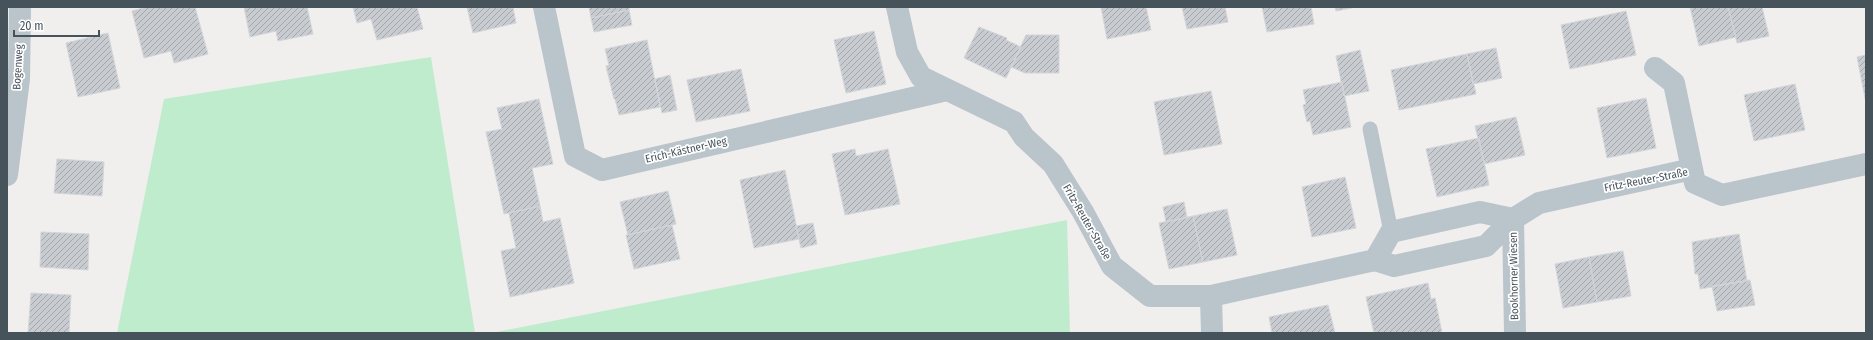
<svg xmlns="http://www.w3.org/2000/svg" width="1873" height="340" font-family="'Fira Sans Condensed',sans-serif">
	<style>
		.green { fill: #beeccc }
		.building { fill: url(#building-hatch); stroke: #d2d5d9 }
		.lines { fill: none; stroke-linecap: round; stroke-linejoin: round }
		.service { stroke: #bac4cb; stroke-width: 15 }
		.minor { stroke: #bac4cb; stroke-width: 22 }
		.labels { text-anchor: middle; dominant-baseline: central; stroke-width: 3.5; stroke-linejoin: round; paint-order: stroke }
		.street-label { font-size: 11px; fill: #47535b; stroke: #fff }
	</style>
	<defs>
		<pattern id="building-hatch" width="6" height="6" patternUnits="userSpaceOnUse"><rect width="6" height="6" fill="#c8ccd1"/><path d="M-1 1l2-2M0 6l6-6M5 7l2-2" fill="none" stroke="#a4a8ad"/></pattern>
	</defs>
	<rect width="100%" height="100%" fill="#f1eeee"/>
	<!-- green -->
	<path class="green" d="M431,57L475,333H117L164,99Z
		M1067,220L1070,333H491Z"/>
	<!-- building -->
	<path class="building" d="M147,7H195L208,54L174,63L171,51L144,58L132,11Z
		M244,7H307L313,34L278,41L276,31L250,37Z
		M353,7H417L423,29L377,40L371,19L357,23Z
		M467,7H516L513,8L516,23L473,33Z
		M589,7H629V10L591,18Z
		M1101,7H1146L1151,30L1107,39Z
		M1182,7H1225L1228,22L1187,29Z
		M1262,7H1311L1314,24L1267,32Z
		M1335,7H1356L1336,11Z
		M1690,7H1728L1736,37L1699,46Z
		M1728,7H1762L1769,36L1737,43Z
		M629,10L632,25L594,32L591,18Z
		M1626,11L1636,55L1570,69L1561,25Z
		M979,27L1007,38L1006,40L1021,47L1006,78L964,58Z
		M874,31L886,84L846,93L834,40Z
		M108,33L120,88L78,97L66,43Z
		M1026,35H1059V73H1025L1011,67Z
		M647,40L660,107L619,115L615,99H614L606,66L609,65L605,49Z
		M1496,48L1502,78L1473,84L1467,54Z
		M1360,50L1369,91L1344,96L1336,56Z
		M1467,54L1476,94L1399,110L1391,70Z
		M1866,55V103L1857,57Z
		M741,69L750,111L696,122L687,80Z
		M670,75L677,110L662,113L655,79Z
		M1342,82L1351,127L1313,135L1310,121L1307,122L1303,105L1306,104L1303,90Z
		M1795,84L1805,130L1754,141L1744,95Z
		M1211,91L1222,144L1164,155L1154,102Z
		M1646,98L1656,148L1607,158L1597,108Z
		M539,99L553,164L532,168L540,206L504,214L486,132L502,129L497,108Z
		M1516,117L1525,155L1484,164L1475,126Z
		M1479,138L1489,185L1437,197L1426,149Z
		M855,149L856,156L888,149L900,204L845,215L832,154Z
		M57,159L104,162L102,196L54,193Z
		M785,170L799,239L754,248L740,180Z
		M1345,177L1356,228L1312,237L1302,187Z
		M668,191L676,224L628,235L620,202Z
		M1184,202L1187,218L1166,222L1163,207Z
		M540,206L543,222L560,218L574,283L510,297L501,251L516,248L509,213Z
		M1227,209L1237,255L1203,262L1193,216Z
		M1193,216L1203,262L1169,269L1159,223Z
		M813,223L817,244L801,248L796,226Z
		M672,225L680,259L634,269L626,235Z
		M41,232L89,234L88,270L40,267Z
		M1739,234L1747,281L1700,289L1698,274H1695L1692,242Z
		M1623,251L1631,296L1597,302L1589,257Z
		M1589,257L1597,302L1563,308L1555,264Z
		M1750,280L1755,305L1717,311L1712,286Z
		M1428,283L1431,299L1435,298L1442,333H1374L1366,297Z
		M31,293L71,295L69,333H28Z
		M1328,305L1335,333H1272L1269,317Z"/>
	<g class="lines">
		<!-- service -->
		<path class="service" d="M1370,129L1391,232"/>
		<!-- minor -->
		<path class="minor" d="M544,7L575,156L602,170L947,90
			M897,7L907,52L921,77L1014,122L1024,137L1053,164L1083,212L1112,266L1150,296H1211L1375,260
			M1655,68L1674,83L1692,169
			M7,175L19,79L20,7
			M1513,219L1480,212L1391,232L1375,260L1394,266L1486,246L1513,219L1539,203L1692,169L1695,183L1722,195L1866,164
			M1513,219L1515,333
			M1211,296L1212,333"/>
	</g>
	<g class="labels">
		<!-- street labels -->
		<g class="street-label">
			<text transform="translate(18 67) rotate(-87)">Bogenweg</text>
			<text transform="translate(686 150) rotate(-13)">Erich-Kästner-Weg</text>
			<text transform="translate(1646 180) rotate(-11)">Fritz-Reuter-Straße</text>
			<text transform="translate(1087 222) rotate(60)">Fritz-Reuter-Straße</text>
			<text transform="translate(1514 276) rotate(-91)">Bookhorner Wiesen</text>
		</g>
	</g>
	<!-- border -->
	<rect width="1873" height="340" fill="none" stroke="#47535b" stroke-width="16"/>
	<!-- scale -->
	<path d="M14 30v6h85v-6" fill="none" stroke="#47535b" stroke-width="2"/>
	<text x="20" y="30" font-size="12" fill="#47535b" stroke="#ffffff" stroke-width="3" paint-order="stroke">20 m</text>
</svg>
